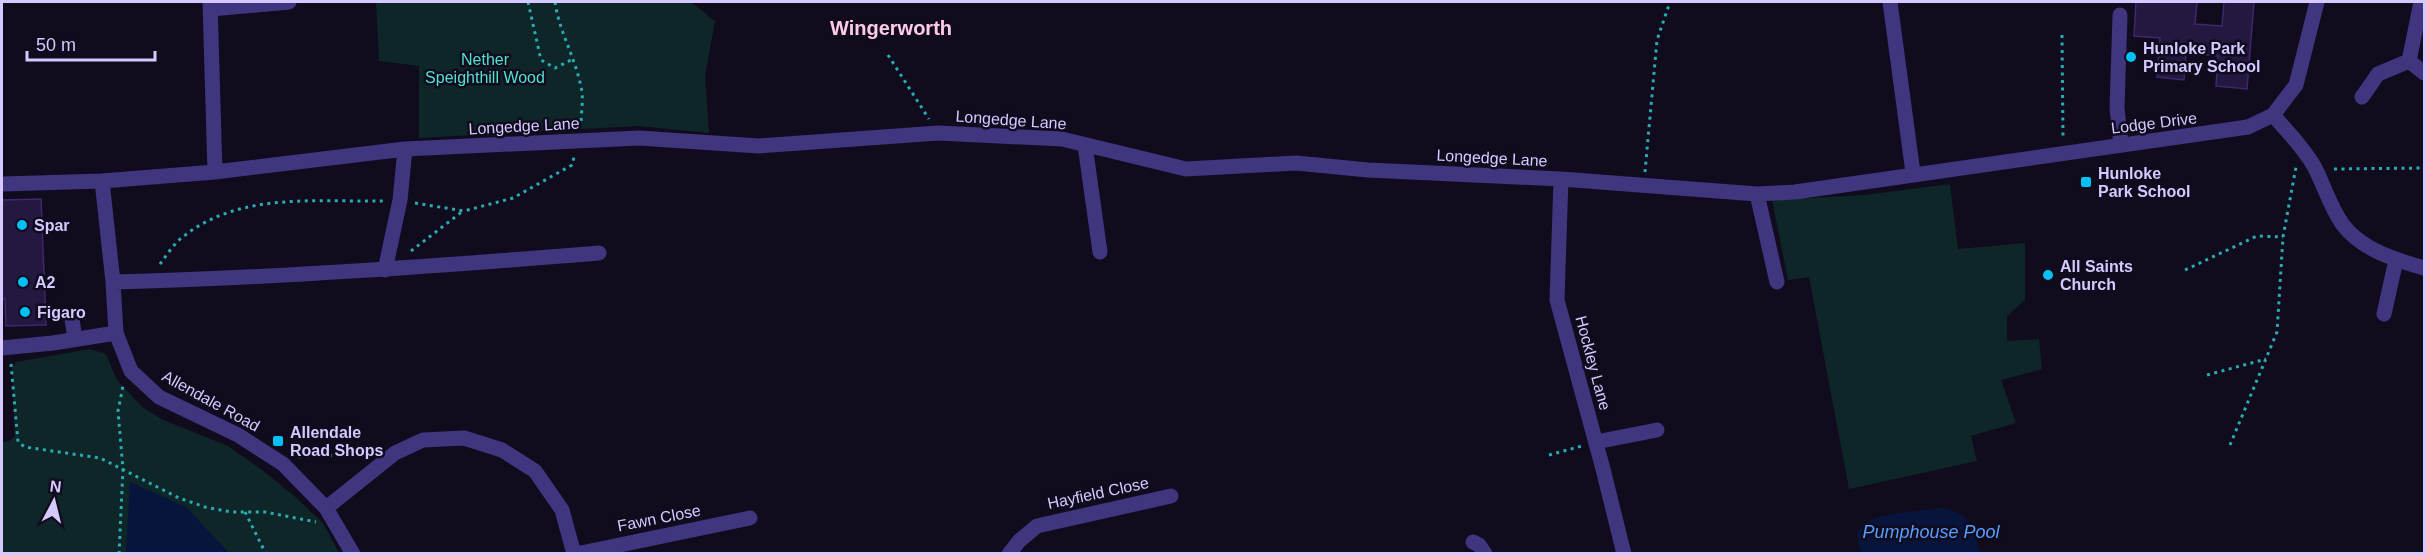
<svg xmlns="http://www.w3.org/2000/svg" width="2426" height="555" font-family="Helvetica,sans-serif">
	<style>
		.green { fill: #0e2628 }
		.water { fill: #07143b }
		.building { fill: #241740; stroke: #3d286c; stroke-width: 1.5 }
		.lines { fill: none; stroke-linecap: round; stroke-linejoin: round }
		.path { stroke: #2aabb2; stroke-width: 3; stroke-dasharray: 3 4.5; stroke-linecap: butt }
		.minor { stroke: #40357f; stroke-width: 15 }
		.poi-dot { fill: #00c0f4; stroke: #110b1e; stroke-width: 2 }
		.labels { text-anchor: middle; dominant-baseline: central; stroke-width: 5; stroke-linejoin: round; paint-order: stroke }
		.poi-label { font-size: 16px; font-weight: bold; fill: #d5c9ff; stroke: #110b1e; text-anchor: start }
		.park-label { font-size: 16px; fill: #52e1ce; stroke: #110b1e }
		.street-label { font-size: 16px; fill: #d5c9ff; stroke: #110b1e }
		.water-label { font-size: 18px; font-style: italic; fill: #579eff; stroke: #110b1e }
		.quarter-label { font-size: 20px; font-weight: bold; fill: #ffcbe6; stroke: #110b1e }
	</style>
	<rect width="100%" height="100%" fill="#110b1e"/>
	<!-- green -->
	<path class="green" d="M376,2H691L715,21L705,76L709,133L638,126L419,138V66L379,61Z
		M1950,184L1958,249L2025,243V300L2007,316V341L2039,339L2042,369L2001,380L2016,423L1971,436L1977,461L1849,489L1809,277L1788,280L1772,200L1865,195Z
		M90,349L106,354L117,380L142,407L163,420L228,446L262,470L292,494L323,523L339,553H2V442L9,441L15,436L12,368L16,362Z"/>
	<!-- water -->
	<path class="water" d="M130,482L186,507L229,553H126Z
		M1942,508C1973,514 1972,527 1980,553H1861C1859,545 1854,535 1861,527C1872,512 1924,511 1942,508Z"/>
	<!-- building -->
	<path class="building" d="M2136,2H2197L2195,24L2222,26L2224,2H2254L2247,89L2216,86L2218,56L2186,53L2184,80L2157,77L2160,38L2134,36Z
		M41,199L46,325L6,326L5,299H2V200Z"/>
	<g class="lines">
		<!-- path -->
		<path class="path" d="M528,2L541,60L555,68L573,59
			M555,2C559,31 575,57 581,87C584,98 581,112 581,124
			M2062,35L2063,138
			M888,55L929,119
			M2334,169L2424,168
			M1645,172L1657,40L1670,2
			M415,203L464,211L513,198L572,165L574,157
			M411,251L463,211
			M160,264C167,255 174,243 184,236C240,192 316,202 384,201
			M2185,270L2257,236L2283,237
			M11,364L18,442L25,447L100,458L179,498L205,507L231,512H265L316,522
			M2207,375L2266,359
			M2230,445L2277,332L2283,237L2296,167
			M1549,455L1582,446
			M299,457L367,454
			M245,512L266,554
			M119,554L123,469L118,411L123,386"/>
		<!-- minor -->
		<path class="minor" d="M210,2L215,172
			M1890,2L1913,173
			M2421,2L2409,61L2424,73
			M211,9L289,2
			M2120,15L2117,108L2121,145
			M2362,97L2378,74L2409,61
			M2273,115C2287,131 2303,147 2314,166C2324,185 2330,207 2343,225C2362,250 2396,260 2424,268
			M1085,145L1100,252
			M1561,179L1557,300L1603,469L1624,554
			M102,181L113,282L116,333L131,371L159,397L238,435L283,464L326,508L353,554
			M2,184L102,181L215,172L405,149L639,138L759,146L938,133L1062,139L1186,169L1296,163L1368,170L1561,179L1757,194L1795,192L2248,127L2273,115L2296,85L2317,2
			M1757,194L1777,282
			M385,270L400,200L405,149
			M113,282C275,278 437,266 599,253
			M2384,314L2396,260
			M72,319L75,339
			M2,348L53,343L116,333
			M1596,442L1657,430
			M326,508L395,453L423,440L464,438L502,450L535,471L562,510L574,554
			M1473,542L1479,545L1485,554
			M576,554L750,518
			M1009,554L1019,541L1037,526L1171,496"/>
	</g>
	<!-- markers -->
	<g class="poi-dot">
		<circle cx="2131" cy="57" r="6"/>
		<rect x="2080" y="176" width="12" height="12" rx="3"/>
		<circle cx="22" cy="225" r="6"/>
		<circle cx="2048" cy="275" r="6"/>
		<circle cx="23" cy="282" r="6"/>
		<circle cx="25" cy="312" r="6"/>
		<rect x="272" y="435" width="12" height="12" rx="3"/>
	</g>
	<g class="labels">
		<!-- poi labels -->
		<g class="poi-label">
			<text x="2143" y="48">Hunloke Park<tspan x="2143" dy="18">Primary School</tspan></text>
			<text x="2098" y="173">Hunloke<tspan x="2098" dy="18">Park School</tspan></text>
			<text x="34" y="225">Spar</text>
			<text x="2060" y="266">All Saints<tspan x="2060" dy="18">Church</tspan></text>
			<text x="35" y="282">A2</text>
			<text x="37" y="312">Figaro</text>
			<text x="290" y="432">Allendale<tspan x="290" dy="18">Road Shops</tspan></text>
		</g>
		<!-- park labels -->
		<g class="park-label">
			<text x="485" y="59">Nether<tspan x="485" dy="18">Speighthill Wood</tspan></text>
		</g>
		<!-- street labels -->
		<g class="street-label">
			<text transform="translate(1011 120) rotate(4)">Longedge Lane</text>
			<text transform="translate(2154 123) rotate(-7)">Lodge Drive</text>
			<text transform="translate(524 126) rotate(-3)">Longedge Lane</text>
			<text transform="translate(1492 158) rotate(3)">Longedge Lane</text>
			<text transform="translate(1593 363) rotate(75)">Hockley Lane</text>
			<text transform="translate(211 401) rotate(29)">Allendale Road</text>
			<text transform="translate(1098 493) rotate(-12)">Hayfield Close</text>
			<text transform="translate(659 518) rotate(-11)">Fawn Close</text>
		</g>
		<!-- water labels -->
		<g class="water-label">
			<text x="1931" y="532">Pumphouse Pool</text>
		</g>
		<!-- quarter labels -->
		<g class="quarter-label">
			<text x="891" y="28">Wingerworth</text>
		</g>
	</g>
	<!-- border -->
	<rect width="2426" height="555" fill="none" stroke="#d5c9ff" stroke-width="6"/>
	<!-- north arrow -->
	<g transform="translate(54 501) rotate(7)" stroke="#110b1e" stroke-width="4.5" paint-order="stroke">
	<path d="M0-4.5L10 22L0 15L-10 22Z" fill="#d5c9ff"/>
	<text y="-9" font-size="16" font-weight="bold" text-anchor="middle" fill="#d5c9ff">N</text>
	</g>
	<!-- scale -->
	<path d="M27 51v9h128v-9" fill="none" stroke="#d5c9ff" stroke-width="3"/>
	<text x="36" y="51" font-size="18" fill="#d5c9ff" stroke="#110b1e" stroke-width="4.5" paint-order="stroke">50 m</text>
</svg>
